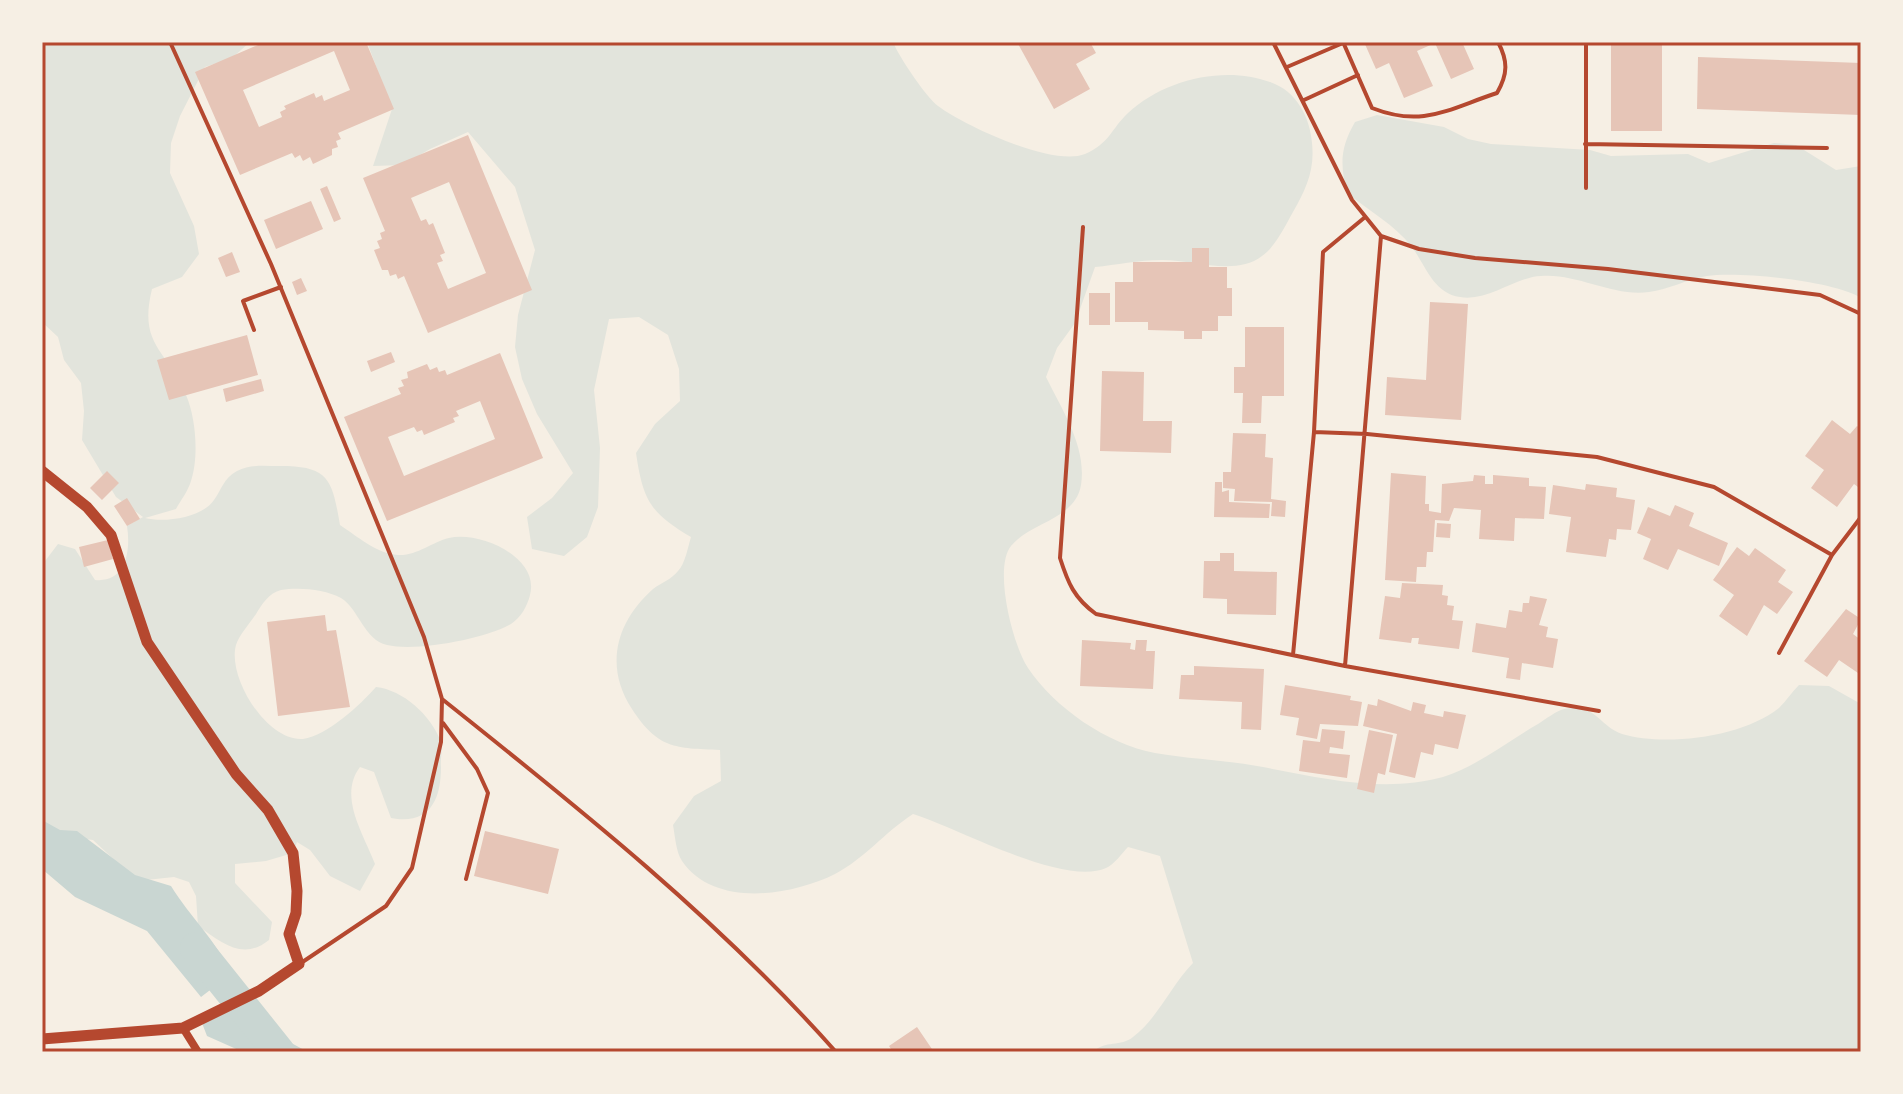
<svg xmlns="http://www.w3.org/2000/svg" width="1903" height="1094" font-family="'Roboto Condensed',sans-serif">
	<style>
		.green { fill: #e2e4dc }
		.water { fill: #c9d6d2 }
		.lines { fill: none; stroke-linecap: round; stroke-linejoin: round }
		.river { stroke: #c9d6d2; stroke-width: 32 }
		.building { fill: #e6c5b7; fill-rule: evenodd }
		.service { stroke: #b5482f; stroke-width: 4 }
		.minor { stroke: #b5482f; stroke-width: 8 }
		.tertiary { stroke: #b5482f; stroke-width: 11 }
		.neatline { fill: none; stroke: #b5482f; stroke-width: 3 }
	</style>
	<rect width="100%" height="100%" fill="#f6efe4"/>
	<!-- green -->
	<path class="green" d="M42,42H250L232,58L205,67L180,116L171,143L170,173L194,226L199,254L182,277L152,289C138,346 167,349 186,395C196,418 199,457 191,481C188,491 181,500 176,509L145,518C164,523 202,518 214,500C222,489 223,479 237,471C250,464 264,466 280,466C329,466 332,479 340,525C357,536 377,554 398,555C417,556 432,542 449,538C480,531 540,557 530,595C527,607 521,617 511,624C485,639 416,652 387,645C364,640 359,609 341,598C325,589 298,587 281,590C269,593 262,604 256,614C250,623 239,635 236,645C227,677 267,742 303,739C327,736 361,704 376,687C403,690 431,715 441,742C443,748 440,760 441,767C441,801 429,825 391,818L374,772L360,767C338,796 363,833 375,864L360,891L330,876L310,850L297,842L293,853L266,861L235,864V883L272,922L269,940C243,961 222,943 198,926L196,896L189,882L174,877L137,881L93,840L42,833V565L58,544L75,549L95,580C126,583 131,551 127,526L143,517L116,497L82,440L84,411L81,383L64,360L58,337L42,322Z
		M367,42H893C899,57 926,97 938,106C965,126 1053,167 1085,154C1110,143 1111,129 1128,113C1163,80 1224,65 1270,82C1297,91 1310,118 1312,143C1315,170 1306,189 1293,212C1285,226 1276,246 1262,256C1235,277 1191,259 1161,260C1139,260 1116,265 1095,267L1075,323L1057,348L1046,377C1062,410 1087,447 1081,485C1075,520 1030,522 1011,546C993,568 1013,646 1028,668C1055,708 1107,744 1155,753C1189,759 1224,760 1257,766C1318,777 1381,794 1443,777C1476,767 1508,741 1538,724C1546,719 1556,711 1564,709C1596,703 1599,726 1622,734C1666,747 1743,737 1779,708C1786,701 1792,692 1799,685L1829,686L1861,704V1052H1093C1105,1040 1121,1047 1133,1037C1158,1018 1170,987 1193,963L1160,856L1128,847C1122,853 1114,865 1106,868C1063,887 956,827 913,814C885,832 864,859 835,874C791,896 714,908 682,861C676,852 675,836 673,825L694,796L721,781L720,750C675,748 658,749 632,709C604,666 616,622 653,589C661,583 672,579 678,571C685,564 688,547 691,537C650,513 643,500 636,453L655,424L680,401L679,369L668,335L639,317L609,319L594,390L600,448L598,507L587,537L564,556L532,549L527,517L552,498L573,473L537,414L522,379L515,347L518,315L535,250L515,187L468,132L430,149L403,165L373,166L392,109Z
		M1377,115L1444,127L1468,139L1491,144L1590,150L1611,156L1688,154L1709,163L1774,143L1796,145L1836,170L1861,166V298C1835,281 1739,271 1707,276C1687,279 1668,290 1649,292C1613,297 1577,273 1541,276C1515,277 1488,302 1460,297C1433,293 1426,266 1412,247C1394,224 1369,211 1347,193C1340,164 1340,148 1355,122Z"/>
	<!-- water -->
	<path class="water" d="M42,820L60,830L77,831L135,875L171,886C190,917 217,941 231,974L201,997L147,931L75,897L42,869Z
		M248,1001L280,1037L308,1052H243L207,1036L202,1023Z"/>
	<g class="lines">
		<!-- river -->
		<path class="river" d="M196,948L279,1052"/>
	</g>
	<!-- building -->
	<path class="building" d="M265,42H366L394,109L338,133L341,139L336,141L338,147L332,149V155L313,164L310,157L303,161L300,155L295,158L292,153L240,175L195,72ZM334,51L350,90L324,101L322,95L316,98L314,93L284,106L286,109L280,112L282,117L259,127L243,90Z
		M1017,42H1090L1096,53L1076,64L1090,89L1054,109Z
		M1364,42H1462L1474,69L1451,79L1435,43L1417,51L1433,86L1404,98L1389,63L1376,69Z
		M1611,42H1662V131H1611Z
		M1698,57L1861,63V115L1697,109Z
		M468,135L532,290L428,333L404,276L398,279L396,274L390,276L388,270H382L374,250L380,248L377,241L382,239L380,233L385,231L363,178ZM449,182L486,273L448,289L437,263L443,261L440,255L445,253L433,223L429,225L426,219L421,221L411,198Z
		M327,186L341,219L334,222L320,189Z
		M311,201L323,229L276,249L264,220Z
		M1192,248H1209V267H1227V288H1232V316H1218V331H1202V339H1184V331L1148,330V322H1115V282H1133V262H1192Z
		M232,252L240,272L226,277L218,258Z
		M301,278L307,291L297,295L292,282Z
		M1089,293H1110V325H1089Z
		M1430,302L1468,304L1461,420L1385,415L1387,377L1426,380Z
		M1245,327H1284V396H1262L1261,423H1242L1243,393H1234V367H1245Z
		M247,335L258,375L169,400L157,360Z
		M391,352L395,362L371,372L367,361Z
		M500,353L543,458L387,521L344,417L401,394L398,388L404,386L401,380L408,378L407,372L427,364L430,370L437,367L439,372L445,370L447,375ZM480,401L495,439L404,476L388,437L414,427L417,432L422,430L424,435L455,422L453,418L459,416L456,411Z
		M1102,371L1144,372L1143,421H1172L1171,453L1100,451Z
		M261,379L264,391L226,402L223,389Z
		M1832,420L1850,434L1857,426L1861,429V483L1858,487L1854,484L1837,507L1811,488L1824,470L1805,456Z
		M1233,433L1266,434L1265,457L1273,458L1271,499L1286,501L1285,517L1271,516L1272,502L1234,501L1235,489L1223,488V472H1231Z
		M107,471L119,483L102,500L90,488Z
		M1391,473L1426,476L1425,504H1429V511L1441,513L1442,484L1473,481L1474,475L1485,476V484H1493V475L1529,478V486L1546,487L1544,519L1515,518L1514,541L1479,539L1481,510L1454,508L1449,521L1435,520L1433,552H1427L1426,567H1417L1416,582L1385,580Z
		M1215,482H1222V492L1229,490V502L1270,504L1269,518L1214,517Z
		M1586,484L1617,488L1616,497L1635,500L1631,530L1617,529L1616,540L1609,539L1606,557L1566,552L1571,517L1549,514L1553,485L1585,490Z
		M127,498L140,519L127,526L114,506Z
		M1675,505L1694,513L1689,526L1728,543L1719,566L1678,549L1668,570L1643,559L1651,539L1637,533L1648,507L1670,516Z
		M1437,523L1451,524L1450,538L1436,537Z
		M108,540L113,559L84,567L79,547Z
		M1737,547L1749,556L1755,548L1786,570L1778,582L1793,592L1777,614L1764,605L1747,636L1719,616L1734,595L1713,580Z
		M1220,553H1234V571L1277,572L1276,615L1227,614V599L1203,598L1204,561H1220Z
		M1402,583L1443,585L1442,595L1448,596L1447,605L1454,606L1452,620L1463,621L1459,649L1418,644L1419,638H1412L1411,643L1379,639L1385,596L1400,598Z
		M1530,596L1547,599L1539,625L1548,627L1546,637L1558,639L1553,668L1522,663L1520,680L1506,678L1509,658L1472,652L1476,623L1506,628L1509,610L1522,612L1523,603H1529Z
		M1846,609L1861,619L1853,634L1861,640V668L1858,673L1839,660L1827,677L1804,661Z
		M325,615L327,631L336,630L350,707L278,716L267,622Z
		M1082,640L1131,643L1130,649L1135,650L1136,640H1147L1146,651H1155L1153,689L1080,686Z
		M1194,666L1264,669L1261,730L1241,729L1242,702L1179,699L1181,675H1194Z
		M1285,685L1351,696L1350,700L1362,702L1358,726L1320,724L1317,739L1296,735L1299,718L1280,715Z
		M1378,699L1411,711L1413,702L1426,705L1424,713L1443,717L1444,711L1466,715L1458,749L1435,744L1433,755L1421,752L1415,778L1389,772L1397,734L1363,726L1368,704L1377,706Z
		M1322,729L1345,731L1343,749L1330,747L1329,753L1350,755L1347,778L1299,771L1303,740L1320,742Z
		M1369,730L1393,735L1385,775L1378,773L1374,793L1357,789Z
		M485,831L559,849L548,894L474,876Z
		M917,1027L934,1052H893L889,1046Z"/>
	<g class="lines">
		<!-- service -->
		<path class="service" d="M170,42L271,264L424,637L442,699L441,742L412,868L386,906L301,963
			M1273,42L1352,200L1381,236L1419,249L1475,258L1608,269L1820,295L1861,314
			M1343,42L1372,108C1423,128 1448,109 1497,93C1508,74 1508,61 1498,42
			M1586,42V188
			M1287,67L1343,43
			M1304,100L1358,75
			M1585,144L1827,148
			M1083,227L1060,558C1068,583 1074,598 1096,614L1345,666L1599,711
			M254,330L243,301L281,287
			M1314,432L1367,434L1597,457L1714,487L1832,555L1861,517
			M1779,653L1832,555
			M1293,655L1314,432L1323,252L1364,218
			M1345,666L1381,236
			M442,699C579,808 719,920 836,1052
			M443,723L477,769L488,793L466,879"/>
		<!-- minor -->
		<path class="minor" d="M183,1028L198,1052"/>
		<!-- tertiary -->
		<path class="tertiary" d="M42,471L87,507L111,535L147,642L236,774L268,810L293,853L297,891L296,913L289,934L299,964L259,991L183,1028L42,1039"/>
	</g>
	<!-- border -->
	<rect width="1903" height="1094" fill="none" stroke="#f6efe4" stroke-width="88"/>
	<rect x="44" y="44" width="1815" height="1006" class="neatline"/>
</svg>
